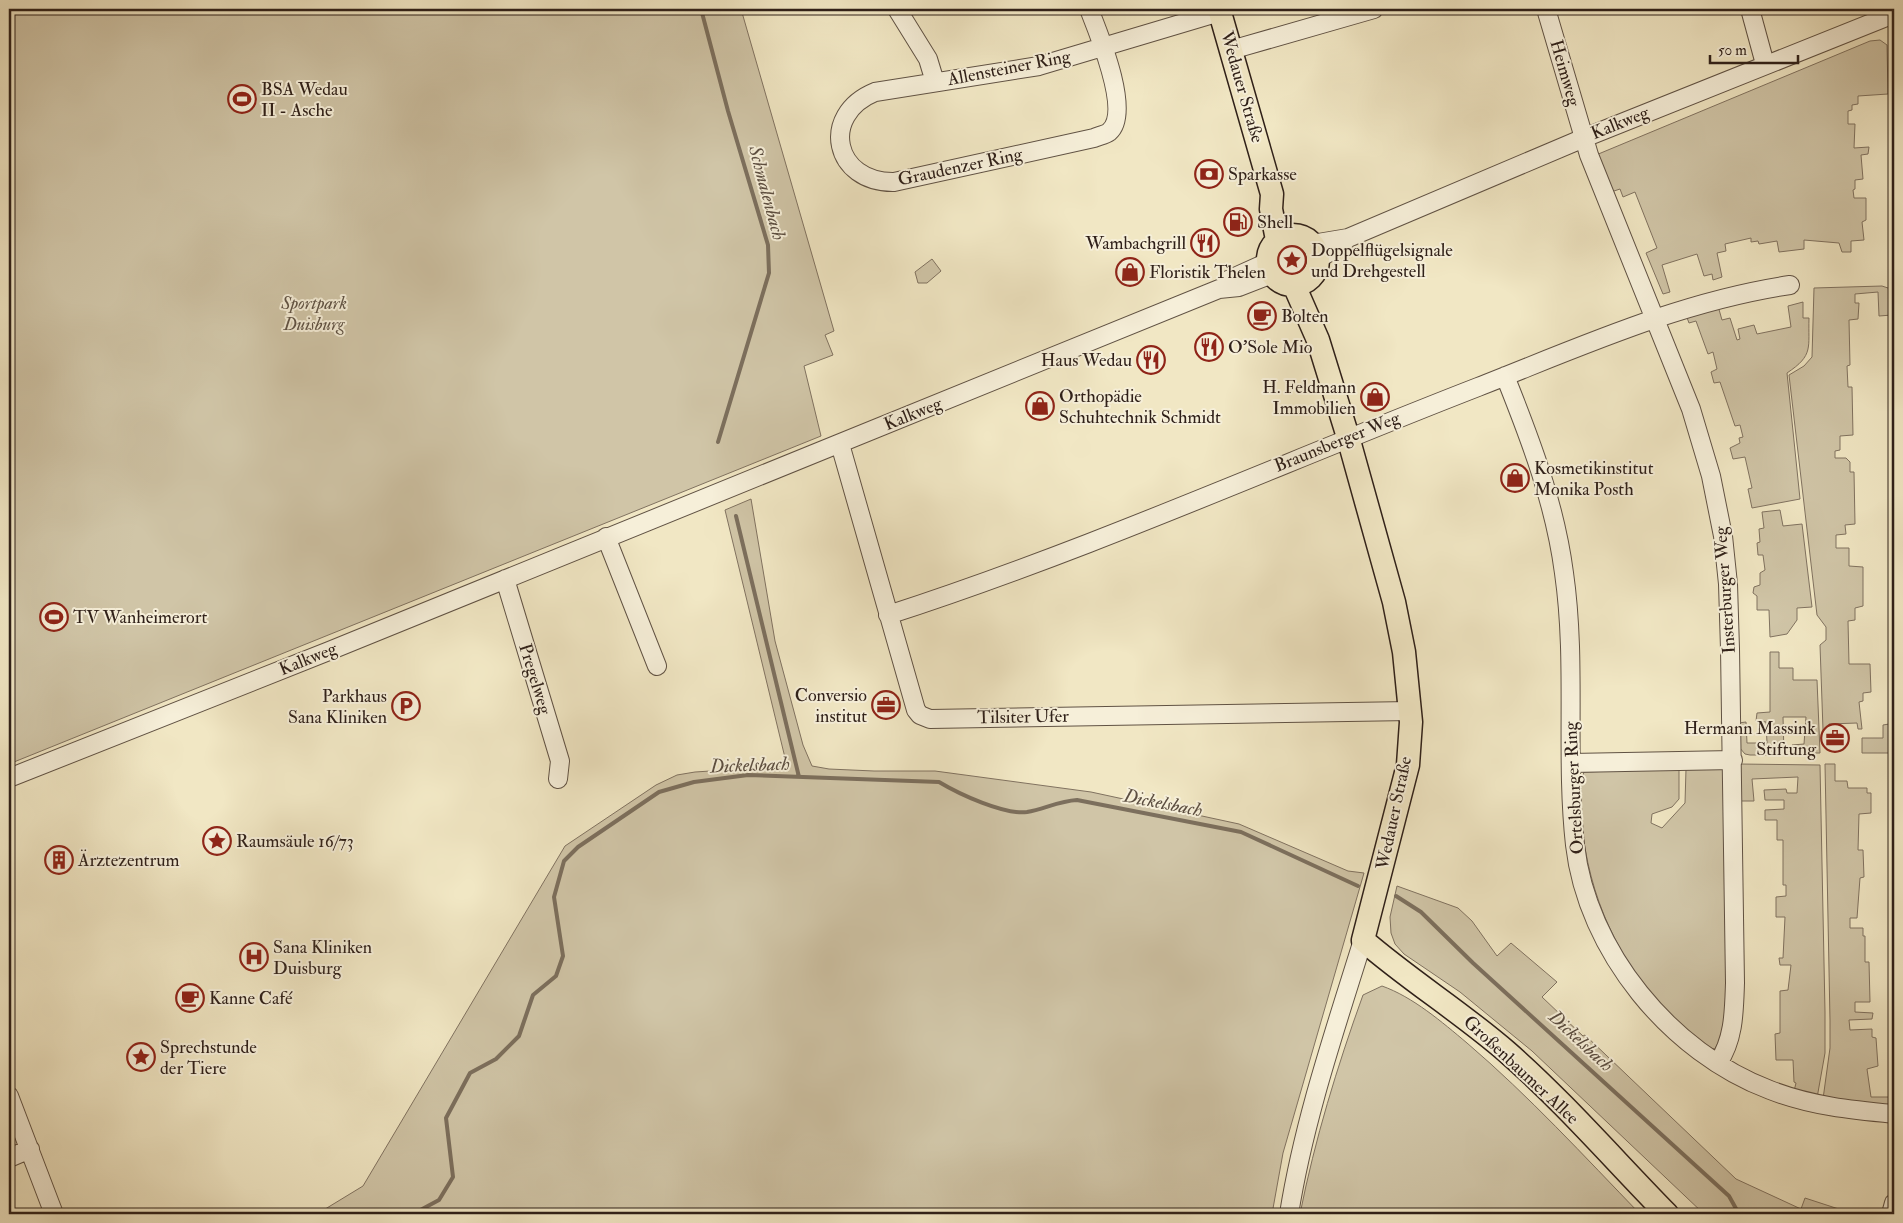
<svg xmlns="http://www.w3.org/2000/svg" width="1903" height="1223" font-family="'IM FELL Double Pica',serif">
	<style>
		.green { fill: #d0c5a7; stroke: #807260 }
		.lines { fill: none; stroke-linecap: round; stroke-linejoin: round }
		.stream { stroke: #7c6f5d; stroke-width: 4 }
		.minor-casing { stroke: #605244; stroke-width: 20 }
		.major-casing { stroke: #2f2019; stroke-width: 25 }
		.minor { stroke: #f6efd9; stroke-width: 18 }
		.major { stroke: #f1e7c4; stroke-width: 22 }
		.labels { text-anchor: middle; dominant-baseline: central; stroke-width: 4; stroke-linejoin: round; paint-order: stroke }
		.street-label { font-size: 18px; fill: #2f2019; stroke: #f6efd9 }
		.poi-label { font-size: 18px; fill: #2f2019; stroke: #f6efd9; text-anchor: start }
		.park-label { font-size: 18px; font-style: italic; fill: #5f5244; stroke: #f6efd9 }
		.water-label { font-size: 19px; font-style: italic; fill: #5c4e41; stroke: #f6efd9 }
	</style>
	<rect width="100%" height="100%" fill="#f1e7c4"/>
	<filter id="stains"><feTurbulence type="fractalNoise" baseFrequency=".004" numOctaves="4"/><feColorMatrix values="0 0 0 0 .2 0 0 0 0 .09 0 0 0 0 .02 0 0 0 .5 -.17"/></filter>
	<radialGradient id="worn" r=".72"><stop offset=".6" stop-color="#630" stop-opacity="0"/><stop offset="1" stop-color="#630" stop-opacity=".3"/></radialGradient>
	<!-- green -->
	<path class="green" d="M9,9H741L834,331L825,335L833,355L804,366L821,436L9,764Z
		M1880,40L1887,45L1888,94L1858,96V104L1852,105V110L1848,111V124H1855L1854,148L1869,147L1868,154L1861,155L1863,179L1855,180V189L1853,190L1854,198H1866V220L1862,222L1864,240L1851,241V252H1842L1839,243L1804,240V249L1779,252L1777,241L1759,244L1758,241L1751,242V238L1725,244L1726,251L1717,253L1722,277L1713,280L1712,274L1704,276L1697,254L1662,265L1670,292L1663,294L1646,253L1657,248L1635,192L1623,197L1620,189L1611,192L1596,155L1870,41Z
		M932,259L941,271L927,283H918L915,272Z
		M1882,286L1891,289L1892,315L1879,316L1878,292L1855,294V303H1859L1858,319L1849,320L1850,365L1847,366L1848,387H1852L1853,435L1840,436V450L1835,451V458H1846L1850,462V472H1854L1855,524L1845,525L1846,534L1836,535V548H1849V566L1863,567V606L1855,608V620L1848,621L1849,664H1870L1871,692L1863,693V701L1859,702L1862,729H1858L1857,723L1829,724L1828,730H1823L1820,645L1826,640V627L1817,615L1789,375L1804,366L1812,357L1814,288Z
		M1803,302V318H1809C1808,348 1814,355 1787,373L1800,499L1752,508L1748,489L1752,488L1745,457L1733,459L1730,448L1740,443L1739,438L1743,437L1740,425L1735,426L1720,382L1714,383L1711,372L1717,369L1713,352L1708,354L1696,321L1689,323L1686,315L1718,306L1722,320L1730,318L1737,340L1740,339L1738,329L1754,325L1757,334L1791,327L1788,306Z
		M751,499L775,641L803,745L812,766L829,769L874,771H935L1091,792L1239,824L1348,871L1364,873L1283,1153L1272,1214H317L363,1186L565,846L656,785L677,775L695,772L787,766L725,510Z
		M1780,510L1783,526L1802,524L1812,607L1797,608V620L1787,634L1770,637L1769,610H1757V596L1753,593L1754,587L1760,585V573L1765,570L1763,555H1758L1757,543L1760,542L1759,529L1764,528L1762,512Z
		M1770,652H1779V668H1793V680H1817L1820,753H1792V745L1804,744L1806,717H1783L1784,755H1750L1745,754L1739,747L1738,723L1746,722L1747,743H1767L1766,722L1756,721L1757,713L1770,712Z
		M1889,711H1894V753H1862V738H1883V725L1889,724Z
		M1739,764L1820,765L1825,1012V1053L1817,1098L1794,1091L1796,1083L1794,1082L1793,1060H1776L1775,1034L1780,1033V991L1788,990L1791,965H1780L1779,958H1783L1785,917H1776V897L1786,896V885H1783V840H1777V820H1765V810L1784,809V800H1765L1764,790L1786,789L1787,793H1797L1798,777L1752,779L1754,801H1738Z
		M1825,764H1835V781H1847L1848,788H1867V793H1871V813L1859,814L1858,850H1863L1864,877L1860,878L1857,918H1850V928H1863V936H1865V962H1869L1870,1002H1855V1012L1873,1013L1872,1019L1849,1020L1850,1030L1872,1029V1037L1876,1038L1878,1066L1867,1069L1871,1097H1894V1108L1823,1099L1830,1048V1020Z
		M1719,765L1725,772C1726,815 1727,859 1727,902C1728,942 1735,1016 1715,1049C1702,1048 1692,1034 1682,1026C1626,975 1593,910 1583,835C1580,814 1576,791 1584,772L1679,769V799L1672,807L1652,814L1651,823L1662,828L1685,803L1686,769Z
		M1397,886L1458,908L1472,921L1497,956L1511,943L1557,982L1542,997L1583,1036L1585,1035L1736,1179L1801,1209L1805,1198L1854,1214H1704L1532,1051L1460,992L1404,954L1395,944L1391,933L1390,917Z
		M1382,986C1413,997 1442,1022 1467,1043C1529,1096 1584,1156 1640,1214H1300C1315,1139 1337,1067 1363,995Z"/>
	<g class="lines">
		<!-- stream -->
		<path class="stream" d="M701,9L728,111L768,245L769,273L718,442
			M736,516L799,777
			M1396,896L1421,912L1473,963L1729,1196L1739,1214
			M413,1214L439,1200L453,1177L446,1118L470,1073L496,1059L519,1036L533,995L556,976L563,956L554,897L564,861L578,847L659,792L694,782L748,775L939,782C959,794 1004,815 1027,812C1044,809 1059,801 1077,800L1241,832L1358,886"/>
		<defs>
			<path id="minor" d="M897,9L928,59L935,82
				M1089,9C1098,32 1132,113 1109,132C1105,135 1098,136 1094,138L894,182C834,183 819,115 875,92L1039,66L1220,12
				M1546,9L1589,155L1691,409L1711,476L1723,536L1728,584L1730,649L1735,983C1734,1012 1734,1039 1718,1063
				M1750,9L1765,64
				M1231,50L1374,9
				M1312,244L1348,238L1584,138L1894,14
				M1318,259L1340,246L1348,238
				M1228,280L1268,262
				M1505,376C1531,441 1555,504 1564,573C1577,663 1565,755 1575,845C1587,951 1671,1053 1770,1090C1811,1106 1852,1110 1894,1114
				M840,444L916,710L920,715L930,719L1410,711
				M606,537L657,666
				M505,579L560,761L558,779
				M888,615C1089,550 1282,463 1478,387C1580,347 1681,301 1790,285
				M1571,763L1733,760
				M9,778L329,651L1219,289L1239,287L1272,274
				M9,1096L54,1214
				M9,1158L30,1149
				M1289,1214C1304,1120 1335,1030 1363,940
				M1891,1214L1894,1203"/>
			<path id="major" d="M1219,9L1272,194L1271,209L1277,240
				M1268 260a25 25 0 1 1 50 0a25 25 0 1 1-50 0Z
				M1294,285L1318,340L1348,437L1394,602L1404,652L1411,722L1408,765L1363,940C1409,980 1461,1012 1507,1052C1563,1101 1615,1161 1667,1214"/>
		</defs>
		<!-- minor casing -->
		<use href="#minor" class="minor-casing"/>
		<!-- major casing -->
		<use href="#major" class="major-casing"/>
		<!-- minor -->
		<use href="#minor" class="minor"/>
		<!-- major -->
		<use href="#major" class="major"/>
	</g>
	<!-- icons -->
	<defs>
		<symbol id="stadium-ring" viewBox="-11 -11 22 22"><circle r="9.5" fill="#f6efd9" stroke="#8f2418" stroke-width="1.5"/><path d="M0-5a6.5 5 0 1 0 0 10a6.5 5 0 1 0 0-10ZM-3.5-1.8h7v3.6h-7Z" fill="#8f2418"/></symbol>
		<symbol id="bank-ring" viewBox="-11 -11 22 22"><circle r="9.5" fill="#f6efd9" stroke="#8f2418" stroke-width="1.5"/><path d="M-6-4H6V4H-6ZM0-2.3a2.3 2.3 0 1 0 0 4.6a2.3 2.3 0 1 0 0-4.6Z" fill="#8f2418"/></symbol>
		<symbol id="fuel-ring" viewBox="-11 -11 22 22"><circle r="9.5" fill="#f6efd9" stroke="#8f2418" stroke-width="1.5"/><path d="M-5.5-6h7V0h2V4h1.3V-2.5L3-4.5l.8-.8L6-3V5H2.5V1h-1V6h-7ZM-4.2-4.7v3.2H.2V-4.7Z" fill="#8f2418"/></symbol>
		<symbol id="restaurant-ring" viewBox="-11 -11 22 22"><circle r="9.5" fill="#f6efd9" stroke="#8f2418" stroke-width="1.5"/><path d="M-5-6h1v4h1v-4h1v4h1v-4h1v5L-1.5 .5V6h-2V.5L-5-1ZM5-6V6H3V1.5H1.5Q1.5-4 5-6Z" fill="#8f2418"/></symbol>
		<symbol id="sight-ring" viewBox="-11 -11 22 22"><circle r="9.5" fill="#f6efd9" stroke="#8f2418" stroke-width="1.5"/><path d="M0-6L1.8-2.2L6-1.7L2.9 1.2L3.7 5.4L0 3.3L-3.7 5.4L-2.9 1.2L-6-1.7L-1.8-2.2Z" fill="#8f2418"/></symbol>
		<symbol id="shop-ring" viewBox="-11 -11 22 22"><circle r="9.5" fill="#f6efd9" stroke="#8f2418" stroke-width="1.5"/><path d="M-5-2.5h2.3a2.7 3.5 0 0 1 5.4 0H5L5.5 6h-11ZM-1.5-2.5h3a1.5 2.3 0 0 0-3 0Z" fill="#8f2418"/></symbol>
		<symbol id="cafe-ring" viewBox="-11 -11 22 22"><circle r="9.5" fill="#f6efd9" stroke="#8f2418" stroke-width="1.5"/><path d="M-5.5-4.5H6V0H3Q3 3.5 0 3.5H-2.5Q-5.5 3.5-5.5 0ZM3-3.2v2h1.7v-2ZM-6 4.5H4V6H-6Z" fill="#8f2418"/></symbol>
		<symbol id="office-ring" viewBox="-11 -11 22 22"><circle r="9.5" fill="#f6efd9" stroke="#8f2418" stroke-width="1.5"/><path d="M-6-3h4V-5.5h4V-3h4V5H-6ZM-1-4.5V-3h2v-1.5ZM-6 0V1H6V0Z" fill="#8f2418"/></symbol>
		<symbol id="parking-ring" viewBox="-11 -11 22 22"><circle r="9.5" fill="#f6efd9" stroke="#8f2418" stroke-width="1.5"/><path d="M-3.5-5.5H1a3.5 3.5 0 0 1 0 7H-1V5.5H-3.5ZM-1-3.4V-.6H.8a1.4 1.4 0 0 0 0-2.8Z" fill="#8f2418"/></symbol>
		<symbol id="building-ring" viewBox="-11 -11 22 22"><circle r="9.5" fill="#f6efd9" stroke="#8f2418" stroke-width="1.5"/><path d="M-4-6H4V6H1V3H-1V6H-4ZM-2.5-4.3h1.7v1.8h-1.7ZM.8-4.3h1.7v1.8H.8ZM-2.5-1h1.7V.8h-1.7ZM.8-1h1.7V.8H.8Z" fill="#8f2418"/></symbol>
		<symbol id="hospital-ring" viewBox="-11 -11 22 22"><circle r="9.5" fill="#f6efd9" stroke="#8f2418" stroke-width="1.5"/><path d="M-5-5h3v3.5h4V-5h3V5h-3V1.5h-4V5h-3Z" fill="#8f2418"/></symbol>
	</defs>
	<g fill-rule="evenodd">
		<use href="#stadium-ring" x="226" y="83" width="32" height="32"/>
		<use href="#bank-ring" x="1193" y="158" width="32" height="32"/>
		<use href="#fuel-ring" x="1222" y="206" width="32" height="32"/>
		<use href="#restaurant-ring" x="1189" y="227" width="32" height="32"/>
		<use href="#sight-ring" x="1276" y="244" width="32" height="32"/>
		<use href="#shop-ring" x="1114" y="256" width="32" height="32"/>
		<use href="#cafe-ring" x="1246" y="300" width="32" height="32"/>
		<use href="#restaurant-ring" x="1193" y="331" width="32" height="32"/>
		<use href="#restaurant-ring" x="1135" y="344" width="32" height="32"/>
		<use href="#shop-ring" x="1359" y="381" width="32" height="32"/>
		<use href="#shop-ring" x="1024" y="390" width="32" height="32"/>
		<use href="#shop-ring" x="1499" y="462" width="32" height="32"/>
		<use href="#stadium-ring" x="38" y="601" width="32" height="32"/>
		<use href="#office-ring" x="870" y="689" width="32" height="32"/>
		<use href="#parking-ring" x="390" y="690" width="32" height="32"/>
		<use href="#office-ring" x="1819" y="722" width="32" height="32"/>
		<use href="#sight-ring" x="201" y="825" width="32" height="32"/>
		<use href="#building-ring" x="43" y="844" width="32" height="32"/>
		<use href="#hospital-ring" x="238" y="941" width="32" height="32"/>
		<use href="#cafe-ring" x="174" y="982" width="32" height="32"/>
		<use href="#sight-ring" x="125" y="1041" width="32" height="32"/>
	</g>
	<g class="labels">
		<!-- street labels -->
		<g class="street-label">
			<text transform="translate(1009 68) rotate(-11)">Allensteiner Ring</text>
			<text transform="translate(1565 73) rotate(74)">Heimweg</text>
			<text transform="translate(1242 87) rotate(74)">Wedauer Straße</text>
			<text transform="translate(1620 123) rotate(-22)">Kalkweg</text>
			<text transform="translate(960 167) rotate(-12)">Graudenzer Ring</text>
			<text transform="translate(913 414) rotate(-22)">Kalkweg</text>
			<text transform="translate(1337 442) rotate(-22)">Braunsberger Weg</text>
			<text transform="translate(1725 590) rotate(-94)">Insterburger Weg</text>
			<text transform="translate(308 659) rotate(-22)">Kalkweg</text>
			<text transform="translate(535 679) rotate(73)">Pregelweg</text>
			<text transform="translate(1023 717) rotate(-1)">Tilsiter Ufer</text>
			<text transform="translate(1574 788) rotate(-93)">Ortelsburger Ring</text>
			<text transform="translate(1394 813) rotate(-78)">Wedauer Straße</text>
			<text transform="translate(1521 1070) rotate(43)">Großenbaumer Allee</text>
		</g>
		<!-- poi labels -->
		<g class="poi-label">
			<text x="261" y="89">BSA Wedau<tspan x="261" dy="21">II - Asche</tspan></text>
			<text x="1228" y="174">Sparkasse</text>
			<text x="1257" y="222">Shell</text>
			<text x="1186" y="243" text-anchor="end">Wambachgrill</text>
			<text x="1311" y="250">Doppelflügelsignale<tspan x="1311" dy="21">und Drehgestell</tspan></text>
			<text x="1149" y="272">Floristik Thelen</text>
			<text x="1281" y="316">Bolten</text>
			<text x="1228" y="347">O'Sole Mio</text>
			<text x="1132" y="360" text-anchor="end">Haus Wedau</text>
			<text x="1356" y="387" text-anchor="end">H. Feldmann<tspan x="1356" dy="21">Immobilien</tspan></text>
			<text x="1059" y="396">Orthopädie<tspan x="1059" dy="21">Schuhtechnik Schmidt</tspan></text>
			<text x="1534" y="468">Kosmetikinstitut<tspan x="1534" dy="21">Monika Posth</tspan></text>
			<text x="73" y="617">TV Wanheimerort</text>
			<text x="867" y="695" text-anchor="end">Conversio<tspan x="867" dy="21">institut</tspan></text>
			<text x="387" y="696" text-anchor="end">Parkhaus<tspan x="387" dy="21">Sana Kliniken</tspan></text>
			<text x="1816" y="728" text-anchor="end">Hermann Massink<tspan x="1816" dy="21">Stiftung</tspan></text>
			<text x="236" y="841">Raumsäule 16/73</text>
			<text x="78" y="860">Ärztezentrum</text>
			<text x="273" y="947">Sana Kliniken<tspan x="273" dy="21">Duisburg</tspan></text>
			<text x="209" y="998">Kanne Café</text>
			<text x="160" y="1047">Sprechstunde<tspan x="160" dy="21">der Tiere</tspan></text>
		</g>
		<!-- park labels -->
		<g class="park-label">
			<text x="314" y="303">Sportpark<tspan x="314" dy="21">Duisburg</tspan></text>
		</g>
		<!-- water labels -->
		<g class="water-label">
			<text transform="translate(767 193) rotate(75)">Schmalenbach</text>
			<text transform="translate(750 765) rotate(-2)">Dickelsbach</text>
			<text transform="translate(1163 803) rotate(11)">Dickelsbach</text>
			<text transform="translate(1581 1041) rotate(43)">Dickelsbach</text>
		</g>
	</g>
	<!-- margin -->
	<rect width="1903" height="1223" fill="none" stroke="#f1e7c4" stroke-width="30"/>
	<rect x="10" y="10" width="1883" height="1203" fill="none" stroke="#2f2019" stroke-width="2.5"/>
	<rect x="15" y="15" width="1873" height="1193" fill="none" stroke="#2f2019"/>
	<!-- scale -->
	<path d="M1710 55v8h88v-8" fill="none" stroke="#2f2019" stroke-width="2.5"/>
	<text x="1718" y="55" font-size="15" fill="#2f2019" stroke="#f6efd9" stroke-width="4" paint-order="stroke">50 m</text>
	<rect width="100%" height="100%" filter="url(#stains)"/>
	<rect width="100%" height="100%" fill="url(#worn)"/>
</svg>
